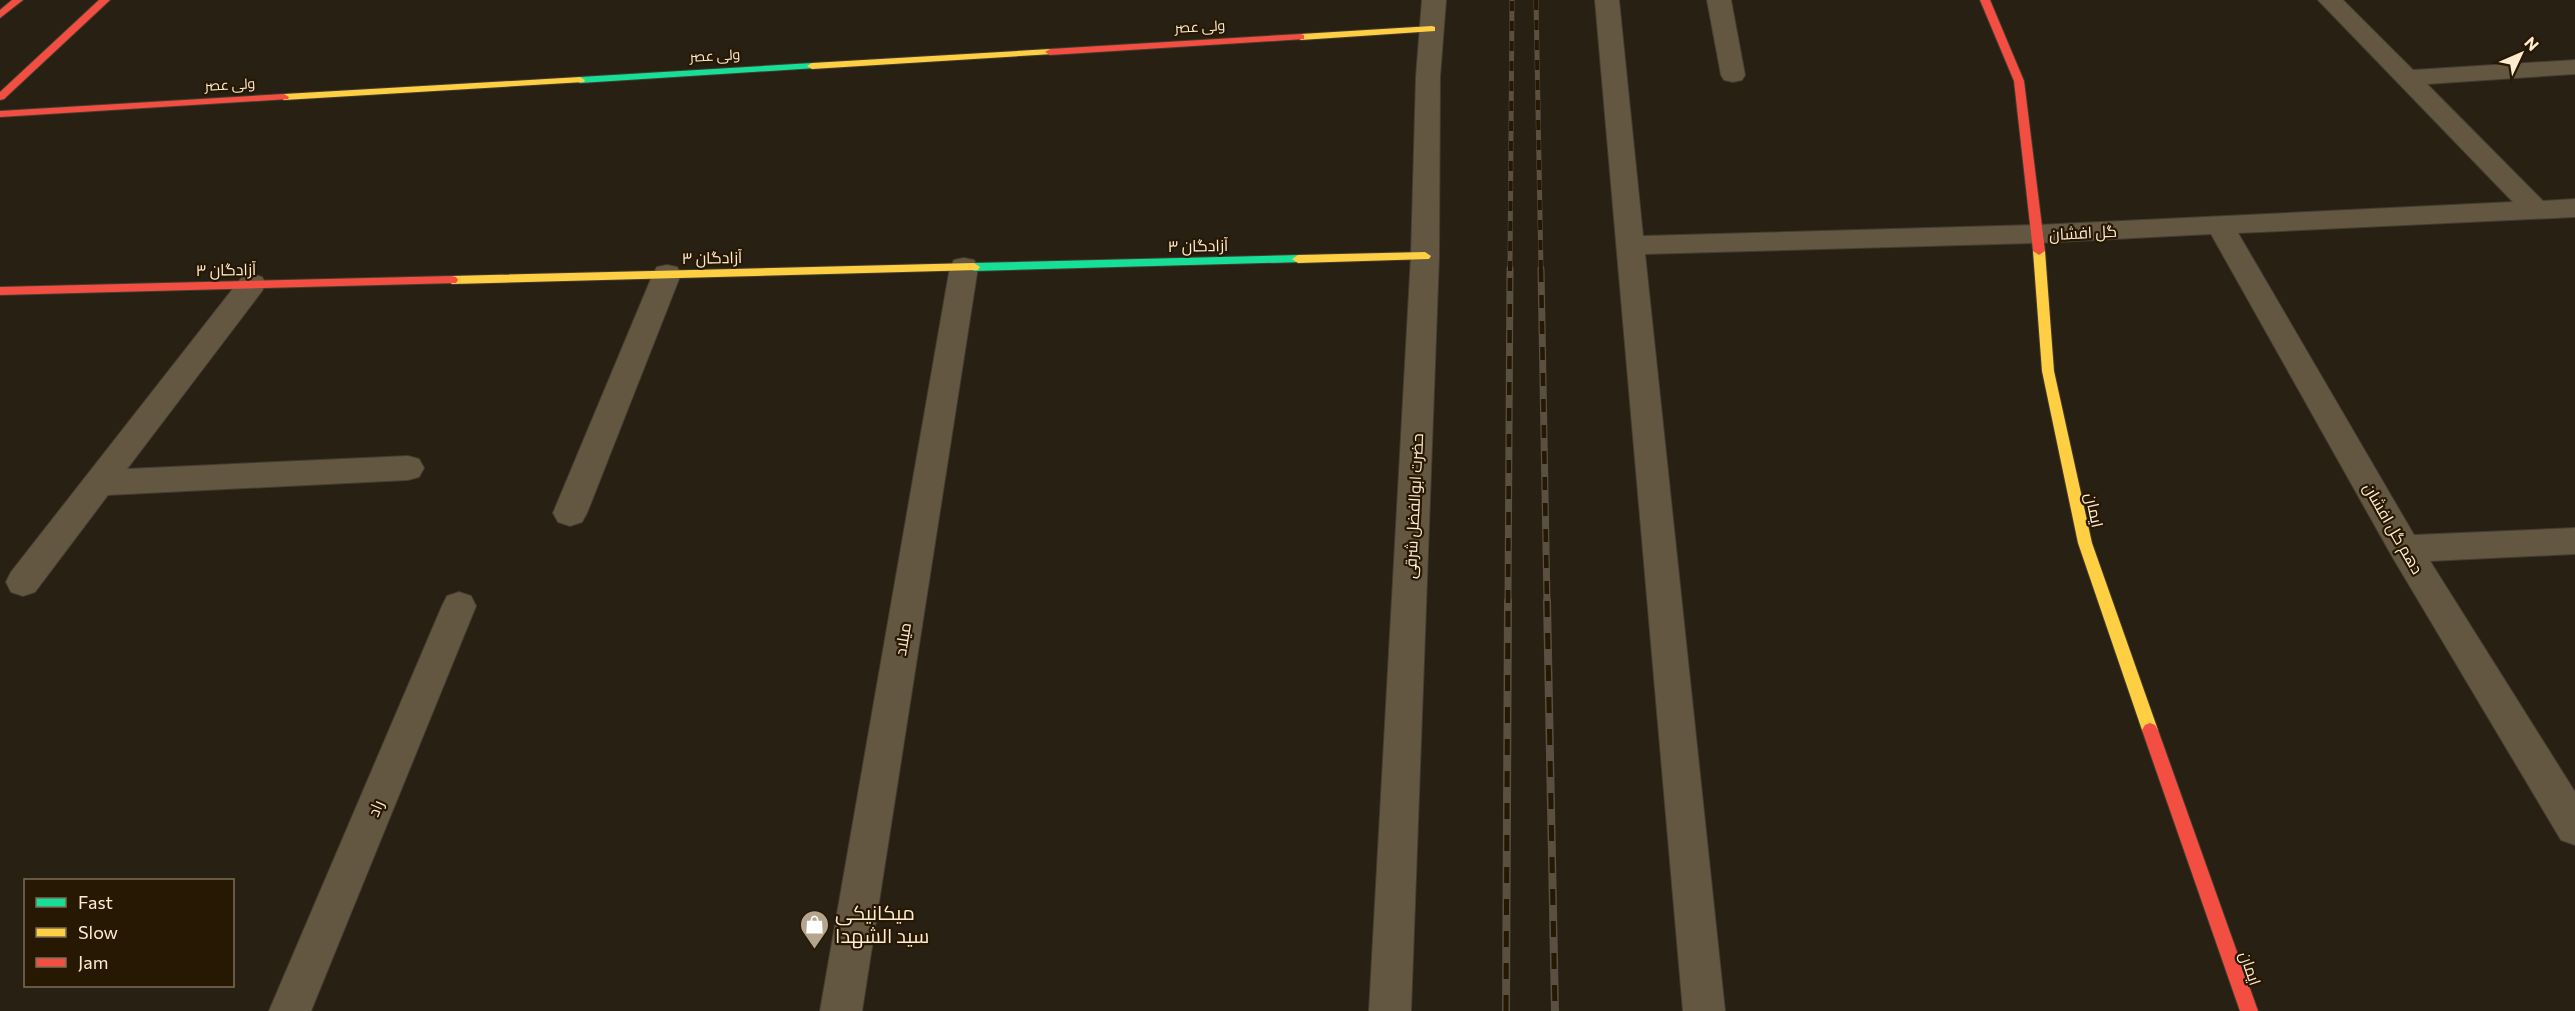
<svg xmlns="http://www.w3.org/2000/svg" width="2575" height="1011" font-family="Commissioner,Cairo,sans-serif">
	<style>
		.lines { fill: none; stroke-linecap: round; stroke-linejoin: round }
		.street-casing { stroke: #443c30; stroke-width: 2 }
		.fast-casing { stroke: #443c30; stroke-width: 2 }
		.slow-casing { stroke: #443c30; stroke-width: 2 }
		.jam-casing { stroke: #443c30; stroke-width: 2 }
		.street { fill: #635742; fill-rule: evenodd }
		.fast { fill: #16e098; fill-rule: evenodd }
		.slow { fill: #ffcf43; fill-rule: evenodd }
		.jam { fill: #f24e42; fill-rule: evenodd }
		.rail-far2-casing { stroke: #595041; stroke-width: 5 }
		.rail-far1-casing { stroke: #595041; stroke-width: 7 }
		.rail-casing { stroke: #595041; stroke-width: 8 }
		.rail-far2 { stroke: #261803; stroke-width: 4; stroke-dasharray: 10; stroke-linecap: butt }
		.rail-far1 { stroke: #261803; stroke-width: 4.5; stroke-dasharray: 13; stroke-linecap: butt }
		.rail { stroke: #261803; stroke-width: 5; stroke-dasharray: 16; stroke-linecap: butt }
		.labels { text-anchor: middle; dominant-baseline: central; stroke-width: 4.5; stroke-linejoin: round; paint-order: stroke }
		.far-street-label { font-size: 14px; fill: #ffecd0; stroke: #261803 }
		.street-label { font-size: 16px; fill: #ffecd0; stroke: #261803 }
		.near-poi-label { font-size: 20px; fill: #ffecd0; stroke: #261803; text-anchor: start }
	</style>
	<rect width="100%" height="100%" fill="#282013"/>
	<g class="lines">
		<defs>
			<path id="street" d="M1422,0H1446L1440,77L1439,256L1411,1011H1369L1411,256L1416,77Z
				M1595,0H1619L1643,236L2038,225L2513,202L2318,0H2343L2413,70L2575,60V74L2427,84L2543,201L2575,199V217L2238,233L2414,535L2575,528V554L2430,561L2575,792V845L2561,840L2393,558L2211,234L2038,243L1645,254L1725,1011H1683Z
				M1707,0H1731L1745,75L1742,80L1733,82L1724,80L1721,75Z
				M964,258L974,260L978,267L862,1011H820L950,267L954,260Z
				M667,265L677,267L681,274L587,513L582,522L570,526L558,522L553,513L653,274L657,267Z
				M252,274L262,277L266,284L262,291L127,469L408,456L419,459L424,468L419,477L408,480L108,495L35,592L23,596L11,592L6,582L11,572L242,277Z
				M459,592L471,596L476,606L311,1011H269L442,606L447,596Z"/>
			<path id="fast" d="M812,63L816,64V68L580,83L575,80L580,77Z
				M1298,255L1302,256V262L974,271L968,267L974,263Z"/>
			<path id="slow" d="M1432,26L1435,27V31L1301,40L1296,37L1301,34Z
				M1050,49L1055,52L1053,54L812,69L807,66L812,63Z
				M580,77L585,80L584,82L284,100L279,97L284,94Z
				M2039,247L2045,251L2054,371L2092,543L2158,730L2155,735L2150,737L2145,735L2142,730L2078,543L2042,371L2033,251Z
				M1425,252L1431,256L1429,259L1298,263L1292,259L1298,255Z
				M974,263L980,267L978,270L452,284L446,280L452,276Z"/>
			<path id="jam" d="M12,0H23L0,18V10Z
				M99,0H110L4,99L0,100V92Z
				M1980,0H1990L2024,81L2045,251L2039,255L2033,251L2014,81Z
				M1301,34L1304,35V39L1050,55L1045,52L1050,49Z
				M284,94L289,97L288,99L0,117V111Z
				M452,276L456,277L458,280L456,283L0,295V287Z
				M2150,723L2155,725L2158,730L2258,1011H2240L2142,730L2145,725Z"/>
		</defs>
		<!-- street casing -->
		<use href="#street" class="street-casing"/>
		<!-- fast casing -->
		<use href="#fast" class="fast-casing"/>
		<!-- slow casing -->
		<use href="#slow" class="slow-casing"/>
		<!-- jam casing -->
		<use href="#jam" class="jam-casing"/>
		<!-- street -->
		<use href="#street" class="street"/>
		<!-- fast -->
		<use href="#fast" class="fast"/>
		<!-- slow -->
		<use href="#slow" class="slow"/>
		<!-- jam -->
		<use href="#jam" class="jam"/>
		<defs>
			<path id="rail-far2" d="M1536,0L1541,271
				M1510,271L1512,0"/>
			<path id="rail-far1" d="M1541,269L1547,603
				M1508,603L1510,269"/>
			<path id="rail" d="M1547,601L1555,1011
				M1506,1011L1508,601"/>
		</defs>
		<!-- rail-far2 casing -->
		<use href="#rail-far2" class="rail-far2-casing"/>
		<!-- rail-far1 casing -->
		<use href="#rail-far1" class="rail-far1-casing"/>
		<!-- rail casing -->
		<use href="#rail" class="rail-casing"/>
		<!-- rail-far2 -->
		<use href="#rail-far2" class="rail-far2"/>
		<!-- rail-far1 -->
		<use href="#rail-far1" class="rail-far1"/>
		<!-- rail -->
		<use href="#rail" class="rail"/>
	</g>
	<!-- icons -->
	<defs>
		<symbol id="shop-pin" viewBox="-11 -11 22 30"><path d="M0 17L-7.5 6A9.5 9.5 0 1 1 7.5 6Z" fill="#b4a58e" stroke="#261803"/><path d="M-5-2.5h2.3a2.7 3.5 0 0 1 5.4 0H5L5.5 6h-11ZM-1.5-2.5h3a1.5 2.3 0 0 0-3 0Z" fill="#fff"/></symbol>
	</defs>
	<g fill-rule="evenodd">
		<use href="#shop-pin" x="798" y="908" width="33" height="45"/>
	</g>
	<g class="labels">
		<!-- far-street labels -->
		<g class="far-street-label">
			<text transform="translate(1200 26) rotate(-3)">ولی عصر</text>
			<text transform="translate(715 55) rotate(-3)">ولی عصر</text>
			<text transform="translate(230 84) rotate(-3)">ولی عصر</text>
		</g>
		<!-- street labels -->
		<g class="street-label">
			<text transform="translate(2083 232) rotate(-3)">گل افشان</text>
			<text transform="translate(1198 245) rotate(-1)">۳ آزادگان</text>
			<text transform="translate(712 257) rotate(-1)">۳ آزادگان</text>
			<text transform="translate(226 269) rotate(-1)">۳ آزادگان</text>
			<text transform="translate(1413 506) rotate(-87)">حضرت ابوالفضل شرقی</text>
			<text transform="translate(2095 510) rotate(78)">ایمان</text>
			<text transform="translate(2394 528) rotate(60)">دهم گل افشان</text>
			<text transform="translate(902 639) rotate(-81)">میلاد</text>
			<text transform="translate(375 808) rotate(-67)">راد</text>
			<text transform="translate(2251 968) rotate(71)">ایمان</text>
		</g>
		<!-- near-poi labels -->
		<g class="near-poi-label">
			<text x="835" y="912">میکانیکی<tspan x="835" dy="23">سید الشهدا</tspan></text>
		</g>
	</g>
	<!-- legend -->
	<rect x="24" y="879" width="210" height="108" fill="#261803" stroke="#7d6d55" stroke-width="1.5"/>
	<rect x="36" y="898" width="30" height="9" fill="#16e098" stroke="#7d6d55" stroke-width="1.5"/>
	<text x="78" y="909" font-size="18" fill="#ffecd0">Fast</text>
	<rect x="36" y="928" width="30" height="9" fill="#ffcf43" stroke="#7d6d55" stroke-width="1.5"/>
	<text x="78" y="939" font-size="18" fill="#ffecd0">Slow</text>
	<rect x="36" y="958" width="30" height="9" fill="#f24e42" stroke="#7d6d55" stroke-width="1.5"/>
	<text x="78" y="969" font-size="18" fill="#ffecd0">Jam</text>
	<!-- north arrow -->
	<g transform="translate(2521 54) rotate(46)" stroke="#261803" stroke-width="4.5" paint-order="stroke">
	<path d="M0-4.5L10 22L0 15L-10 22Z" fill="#ffecd0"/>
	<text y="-9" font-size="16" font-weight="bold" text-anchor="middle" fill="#ffecd0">N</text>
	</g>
</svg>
